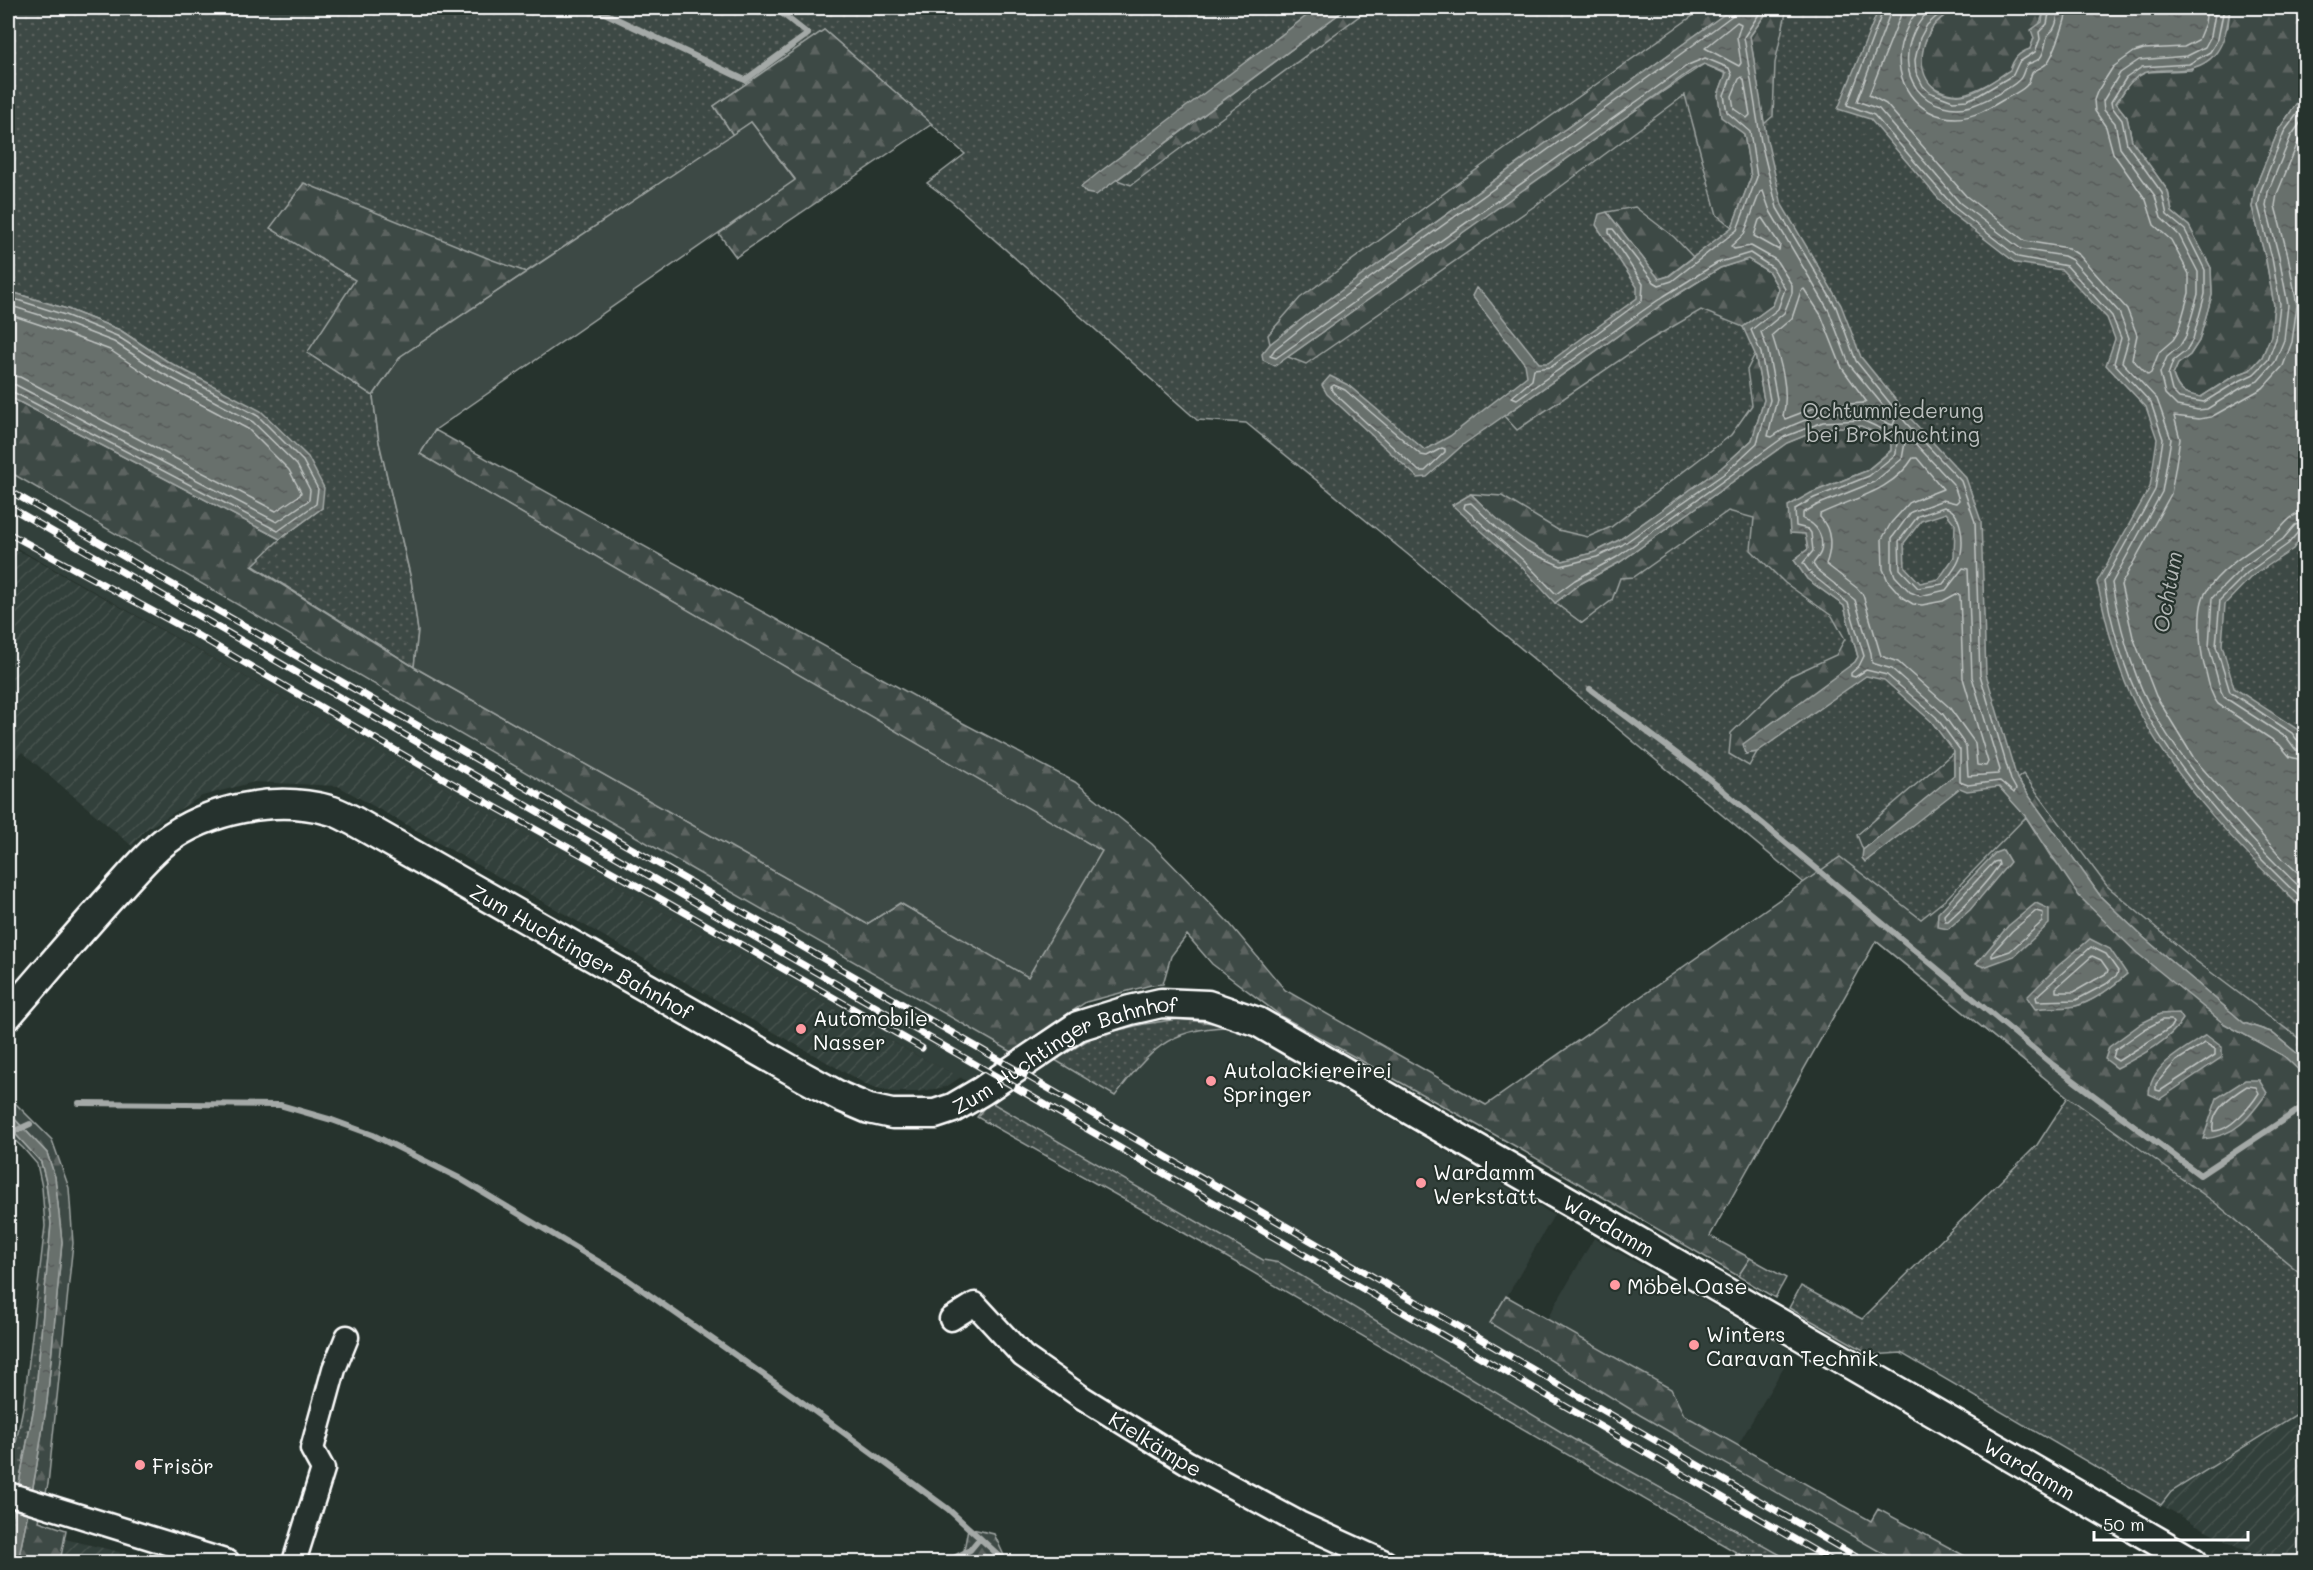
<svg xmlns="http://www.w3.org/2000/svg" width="2313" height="1570" font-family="Mali,sans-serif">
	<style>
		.built { fill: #333f3a }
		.industrial { fill: url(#industrial-furrows) }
		.grass { fill: url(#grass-dots); stroke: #9ea4a2; stroke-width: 1.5 }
		.forest { fill: url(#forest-firs); stroke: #9ea4a2; stroke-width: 1.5; fill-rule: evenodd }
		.garden { fill: #3e4944; stroke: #9ea4a2; stroke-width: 1.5 }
		.water { fill: url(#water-ripples); stroke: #a4a9a7; stroke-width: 1.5; fill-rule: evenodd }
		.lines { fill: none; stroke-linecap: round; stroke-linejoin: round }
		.shore { stroke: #c2c6c4; stroke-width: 1.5 }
		.stream { stroke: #a4a9a7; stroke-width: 6 }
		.minor-casing { stroke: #fff; stroke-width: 27 }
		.tertiary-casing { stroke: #fff; stroke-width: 33 }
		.minor { stroke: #26332d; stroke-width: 22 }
		.tertiary { stroke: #26332d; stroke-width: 28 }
		.rail-casing { stroke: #fff; stroke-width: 7 }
		.rail { stroke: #26332d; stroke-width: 4.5; stroke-dasharray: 14; stroke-linecap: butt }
		.poi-dot { fill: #ff9aa2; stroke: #26332d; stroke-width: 2 }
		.labels { text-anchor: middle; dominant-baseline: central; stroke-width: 4.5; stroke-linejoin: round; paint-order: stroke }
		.park-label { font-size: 21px; fill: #bbbfbe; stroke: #26332d }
		.street-label { font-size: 21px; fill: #fff; stroke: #26332d }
		.poi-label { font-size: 21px; fill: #fff; stroke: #26332d; text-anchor: start }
		.water-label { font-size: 22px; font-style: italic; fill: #b3b8b6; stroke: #26332d }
	</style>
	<defs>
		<pattern id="industrial-furrows" width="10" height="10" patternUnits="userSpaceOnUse" patternTransform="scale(1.5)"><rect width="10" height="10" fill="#333f3a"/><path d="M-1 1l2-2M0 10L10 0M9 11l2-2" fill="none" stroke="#47524e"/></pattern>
		<pattern id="grass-dots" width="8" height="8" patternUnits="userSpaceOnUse" patternTransform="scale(1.5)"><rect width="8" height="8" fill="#3e4944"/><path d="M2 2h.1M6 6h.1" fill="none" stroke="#5b6460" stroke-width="1.8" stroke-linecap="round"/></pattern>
		<pattern id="forest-firs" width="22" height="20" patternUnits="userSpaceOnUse" patternTransform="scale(1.5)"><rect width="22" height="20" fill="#3e4944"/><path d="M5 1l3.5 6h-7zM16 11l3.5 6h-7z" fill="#5b6460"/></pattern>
		<pattern id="water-ripples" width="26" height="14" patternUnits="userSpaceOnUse" patternTransform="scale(1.5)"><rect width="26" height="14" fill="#67706c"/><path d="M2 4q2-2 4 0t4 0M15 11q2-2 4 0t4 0" fill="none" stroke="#575a59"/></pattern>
	</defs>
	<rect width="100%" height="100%" fill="#26332d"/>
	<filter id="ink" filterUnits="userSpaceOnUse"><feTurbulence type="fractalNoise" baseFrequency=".0167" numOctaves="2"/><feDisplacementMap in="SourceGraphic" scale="12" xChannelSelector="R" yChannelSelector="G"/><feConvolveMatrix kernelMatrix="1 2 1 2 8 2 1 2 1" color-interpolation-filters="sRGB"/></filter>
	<g filter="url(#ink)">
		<!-- built -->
		<path class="built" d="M8,471L697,872L1012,1052L969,1082L916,1055L8,543Z
			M1227,1027L1269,1047L1554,1215L1491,1324L1640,1415L1898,1562H1793L1573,1439L1280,1263L1263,1260L989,1101L1055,1059L1115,1096L1143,1060L1173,1037L1205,1028Z
			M1594,1238L1793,1351L1738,1445L1684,1415L1671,1389L1547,1319Z"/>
		<!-- industrial -->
		<path class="industrial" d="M8,546L25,554L387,756L916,1055L961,1077L946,1087L916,1092H892L869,1086L338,786L254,782L202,796L145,830L132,846L22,752L8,768Z
			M2305,1409V1562H2269L2238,1548L2161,1505L2171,1492Z
			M65,1539L120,1552L119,1562H60Z"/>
		<!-- grass -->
		<path class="grass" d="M8,8H2305V1409L2171,1492L2161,1505L1901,1353L1872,1355L1789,1308L1801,1286L1862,1319L2037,1145L2068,1097L1803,882L1406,553L1246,423L1197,420L951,201L927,183L965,154L824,30L714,106L733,135L526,272L490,260L339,373L373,396L379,442L411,579L418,631L414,667L252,565L280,539L322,508L167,361L120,330L67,309L8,291Z
			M1179,1019L1222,1024L1227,1027C1168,1028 1149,1052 1115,1096L1055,1060L1096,1035L1144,1024Z
			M989,1101L1263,1260L1280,1263L1573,1439L1793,1562H1753L1209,1247L977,1117Z
			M8,1126L41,1162L46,1182L51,1224L35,1402L11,1524L8,1562V1482L24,1403L45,1226L42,1187L37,1164L23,1148L8,1134Z
			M1750,1258L1786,1278L1775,1298L1738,1276Z"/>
		<!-- forest -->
		<path class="forest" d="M1347,8H1370L1131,185L1117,180Z
			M1704,8H1733L1306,316L1270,344L1268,335L1300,298L1509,146Z
			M1770,8H1787L1775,63L1773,116L1764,124L1750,36Z
			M1957,8H2044L2045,9L2030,49C2016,54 2019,63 2009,71C1999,79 1976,91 1963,94C1954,96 1945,93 1937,89C1914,78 1920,45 1932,28C1937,19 1948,13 1957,8Z
			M2230,8H2305V91L2279,129L2255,188L2252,207L2266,260L2274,305L2271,336L2262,357L2250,370L2234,376L2201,397C2184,394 2179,392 2173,375L2178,364L2190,355L2199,341L2212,295L2211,268L2189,226L2172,212L2168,191L2132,141L2127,117L2116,104L2130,81L2146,72L2191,70L2228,27Z
			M824,30L932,124L736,257L719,234L795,179L751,122L733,135L714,106Z
			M1704,64L1726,74L1718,95L1744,134L1751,177L1732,227L1717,215L1685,95L1536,205L1306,364L1288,357L1587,143Z
			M304,183L490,259L526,272L401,356L373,396L307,353L355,280L270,228Z
			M1635,207L1674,237L1693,257L1668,276L1659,279L1607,212Z
			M1748,259L1769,272L1779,289L1773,305L1743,327L1701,310L1648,341L1517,430L1504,416L1667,301L1720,268Z
			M1755,354L1764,400L1752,440L1721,468L1619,540L1595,552L1563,561L1531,546L1501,524L1471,494L1502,496L1558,530L1588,537L1611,527L1731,435L1752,405L1747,370Z
			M8,396L280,539L252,566L414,667L867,924L900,903L1028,976L1101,851L420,454L435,430L959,721L1075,782L1152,844L1230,924L1285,990L1486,1105L1840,857L1921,919L1945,900L2026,817L2051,857L2223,1023L2284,1056L2305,1076V1277L2214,1202L2068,1097L1876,941L1710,1236L1750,1258L1738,1276L1515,1146L1281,1016L1212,964L1187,935L1171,956L1163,984L1151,985L1086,1002L1012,1052L697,872L8,471ZM2127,974C2116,984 2090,1005 2074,1006C2061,1007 2049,1006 2036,1009L2028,998Z
			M1861,426L1891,440V450L1866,471L1811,493L1806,534L1808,549L1794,560L1807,579L1844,606L1858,657L1855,662L1746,754L1757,752L1749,766L1729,754L1731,733L1790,676L1836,655L1845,639L1832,616L1785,583L1751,550L1754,518L1728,511L1634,577L1620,578L1612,600L1582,623L1555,603L1578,585L1620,562L1786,443L1824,428Z
			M1954,752V776L1863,850L1857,835Z
			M2023,774L2107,886L2192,958L2305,1043V1060L2271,1032L2244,1023L2143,937L2101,897L2017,779Z
			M8,1096L52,1140L69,1188L73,1243L48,1484L39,1521L66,1530L60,1562H18L35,1476L47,1402L62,1242L55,1177L47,1153L8,1112Z
			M1506,1296L1671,1389L1684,1415L1871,1521L1878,1509L1976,1562H1898L1640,1415L1490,1323Z
			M968,1528L994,1534L1007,1562H962Z"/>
		<!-- garden -->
		<path class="garden" d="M751,122L795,180L435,430L420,454L1102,851L1028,977L900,903L867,924L414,667L418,631L411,579L379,442L373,396L401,356Z"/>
		<!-- water -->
		<path class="water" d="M1317,8H1347L1096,195L1086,193L1081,187L1097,174Z
			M1733,8H1770L1750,36L1767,140L1782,205L1841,305L1861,357L1911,419L1966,478L1981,521L1986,674L2017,779L2101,897L2143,937L2244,1023L2271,1032L2305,1060V1076L2284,1056L2223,1023L2137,953L2079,896L2026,817L1999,787L1967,791L1960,788L1865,862L1862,858L1863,850L1954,775V752L1931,721L1884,680L1866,676L1757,752L1746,754L1743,744L1855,662L1858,657L1844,606L1807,579L1794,560L1808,549L1805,534L1790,533L1788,506L1811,493L1866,471L1891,451V440L1861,426L1824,428L1787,443L1620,562L1578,585L1555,603L1519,564L1452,505L1471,494C1501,524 1523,543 1563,561L1595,552L1619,540L1721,468L1752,440L1764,400L1755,354L1743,327L1773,305L1779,289L1769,272L1748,259L1720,268L1667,301L1464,444L1427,477L1418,478L1327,394L1322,385L1330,376L1348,385L1425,450L1450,436L1527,376L1525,364L1472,296L1476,288L1484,294L1539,363H1548L1637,298V287L1596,225L1599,214L1607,212L1659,279L1669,276L1732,227L1751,177L1744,134L1721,117L1718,95L1726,73L1704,64L1692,70L1275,366L1263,360L1262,354L1270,344L1306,316ZM1946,513L1955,524L1954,557L1939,579L1920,583L1905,567L1904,543L1921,521Z
			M1879,8H1957C1948,13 1937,20 1932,28C1915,53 1918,93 1955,95C1974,97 1995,79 2010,70C2014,58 2018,53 2030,49L2034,38L2031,30L2042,22L2044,8H2230C2226,43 2217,69 2176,70C2167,70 2153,69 2144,73C2130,79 2124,91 2116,103L2127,117L2132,141L2168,191L2172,212L2189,226L2211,268L2212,295L2199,341L2190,355L2178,364L2173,375C2178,392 2184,394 2201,397L2234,376L2250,370L2262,357L2271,336L2274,305L2266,260L2252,207L2255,188L2279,129L2305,91V532L2293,549L2251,577L2225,604L2222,645L2234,688L2297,729L2305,743V911C2242,851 2178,785 2137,708C2116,669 2107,624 2097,582L2150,487L2157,439L2146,407L2106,365L2115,339L2107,318L2062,270L2016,263L1950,212L1870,119L1838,109Z
			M8,291L67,309L120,330L167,361L261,411L308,457L324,488L322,508L280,539L8,396Z
			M2003,850L2010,862L1970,910L1948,929L1937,927L1938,913L1995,853Z
			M2036,903L2049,909V924L2014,956L1984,967L1976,964L2008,926Z
			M2090,939L2110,949L2127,974C2113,986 2097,999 2079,1005C2066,1010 2049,1006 2035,1009L2027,997L2059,965Z
			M2179,1013L2183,1019C2169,1042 2140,1056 2117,1068L2105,1059L2109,1047L2142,1023L2160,1014Z
			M2206,1035L2222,1047V1057L2160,1099L2149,1094C2150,1066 2184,1049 2206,1035Z
			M2245,1080H2259L2267,1093C2249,1118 2236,1136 2203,1139L2217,1098Z
			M8,1112L47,1153L55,1177L62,1242L47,1402L35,1476L18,1562H8L11,1524L35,1402L51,1224L46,1182L41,1162L8,1126Z"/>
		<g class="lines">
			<!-- shore -->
			<path class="shore" d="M1736,8L1733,15L1689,48L1310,321L1275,349L1270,356L1276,358L1688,65L1705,58L1729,68L1732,75L1724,95L1727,112L1750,132L1757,177L1737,230L1672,281L1659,285L1654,282L1613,229H1609V233L1643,284L1642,300L1551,367L1534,369L1532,380L1512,397L1517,399L1664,296L1717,263L1750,253L1773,268L1785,289L1778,309L1751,330L1761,353L1770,400L1757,443L1725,473L1622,545L1597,557L1561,566L1527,551L1497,528L1471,503L1465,504L1464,508L1523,560L1556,594L1575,580L1617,557L1784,437L1823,422L1862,420L1895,435L1897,440L1896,454L1869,476L1814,498L1795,509L1796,526L1808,529L1811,533L1813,551L1803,563L1812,575L1848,603L1864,656L1859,666L1851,673V676L1855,677L1866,670L1887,675L1936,717L1960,750V782L1968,785L2000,781L2014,793L2016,789L2011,780L1980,675L1975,522L1961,481L1906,423L1856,361L1836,307L1777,208L1761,142L1744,37L1763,8
				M1884,8L1847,105L1874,115L1955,208L2018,257L2067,266L2112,316L2121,338L2114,363L2151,403L2163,439L2155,490L2104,582C2110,620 2124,671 2142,705C2180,778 2246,846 2306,903
				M1892,8L1857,101L1879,109L1960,203L2021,249L2064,256L2072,260L2119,312L2129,338L2122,362L2157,399L2171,439L2162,492L2112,583C2118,620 2131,669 2148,702C2184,771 2249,839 2306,893
				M1901,8L1900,17L1869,95L1886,104L1966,196L2025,241L2068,248L2079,255L2127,309L2137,335L2132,359L2148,375L2151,373L2159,352L2173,340L2178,332L2189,293V274L2171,240L2154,225L2146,200L2113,153L2106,127L2095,111L2094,100L2097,92L2113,67L2134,52L2144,49L2184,47L2198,40L2205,23L2207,8
				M1920,8C1910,18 1905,30 1901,44C1892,80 1916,118 1956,118C1973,118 1988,109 2003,100C2010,96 2020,92 2026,86C2030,82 2030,77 2032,73C2035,69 2043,68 2047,63C2054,55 2067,18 2067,8
				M1933,8C1899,34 1896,93 1943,106C1953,109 1961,109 1971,106C1983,102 2010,89 2019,80C2024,76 2023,68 2028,64C2032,62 2036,62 2040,58C2045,52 2045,44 2047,37C2049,33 2050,33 2053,30C2057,24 2058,14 2058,8
				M1946,8L1927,25L1920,38L1915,60L1916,72L1923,86L1929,92L1953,101L1967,100L1979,95L2013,75L2019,62L2035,52L2040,39L2039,32L2047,24L2050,8
				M2216,8L2211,36L2205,47L2187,56L2139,60L2120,73L2103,101L2104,110L2115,123L2120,148L2155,196L2161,218L2179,235L2198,272V294L2186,336L2180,346L2167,357L2160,373L2165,394L2177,406L2198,410L2207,409L2241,388L2258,381L2275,362L2284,340L2288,305L2279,257L2266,206L2268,192L2291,136L2306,115
				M2224,8L2218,39L2210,52L2189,64L2142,67L2126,78L2111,102L2112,107L2122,120L2127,144L2162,193L2167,215L2185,230L2205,270V294L2193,339L2186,351L2173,361L2168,375L2172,391L2179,398L2204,402L2237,382L2254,374L2268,360L2276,339L2280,304L2272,258L2258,206L2261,190L2284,132L2306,102
				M1737,22L1741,24L1737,37L1741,63L1739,66L1705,48Z
				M1742,77L1744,80L1750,115L1747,118L1734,109L1732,96L1739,79Z
				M2306,131L2299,140L2277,194L2275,206L2288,256L2297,305L2292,342L2283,366L2263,388L2211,417L2199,419L2174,416L2180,439L2171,494L2121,585L2133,637L2156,696L2195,760L2283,859L2306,880
				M1763,191L1770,211L1829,311L1849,364L1895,420L1893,425C1883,423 1873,414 1863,412C1835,408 1794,421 1772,437L1768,436L1777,399L1768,351L1761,332L1784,313L1792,293V285L1776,260L1751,246L1734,249L1731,246L1744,234L1760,192Z
				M1762,218L1780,245L1779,250L1754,236L1759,220Z
				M1804,289L1821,315L1842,368L1866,401L1863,403L1819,406L1785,419L1783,416C1790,390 1780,360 1772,335L1792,318L1801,291Z
				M8,297L65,315L117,336L164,366L258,416L303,461L318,489L316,504L278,531L13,392L8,391
				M8,305L62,322L114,342L160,372L253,422L297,465L310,490L309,500L277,522L16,385L8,384
				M8,314L59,331L110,350L155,380L248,429L289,470L301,492L300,495L276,511L20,377L8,375
				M1334,385L1345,390L1421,455L1427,456L1442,448L1445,449V452L1425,471H1419L1332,391L1331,387Z
				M1906,437L1910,438L1954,485L1959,500L1956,503L1943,500L1911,512L1892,538V568L1895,576L1910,592L1920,596L1946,590L1963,568L1968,569L1972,677L2000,770L1998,774L1968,776L1966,746L1942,713L1892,669L1872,663L1871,653L1855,600L1817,570L1813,564C1815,560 1820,556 1821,551C1824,536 1817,524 1803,519V513L1817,505L1874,482L1902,459Z
				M1913,458H1917L1943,489L1910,502L1891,523L1882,539L1883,569L1888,581L1903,598L1913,604L1922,605L1943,601L1956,594L1960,595L1963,678L1988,762L1986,766L1977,765L1975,743L1949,707L1898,662L1881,656L1863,595L1857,588L1826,564C1832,548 1832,530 1820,517V514C1853,498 1893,491 1913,458Z
				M1944,507C1963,510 1965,546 1959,560C1956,568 1948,577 1943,584L1918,588L1900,569L1899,541L1918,516Z
				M2306,513C2288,513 2285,527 2273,535C2251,550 2220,569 2206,592C2196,607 2200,648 2204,665C2208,677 2209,693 2218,704L2280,745L2290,757L2306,761
				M2306,522L2295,525L2283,539L2243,567L2212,598L2209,647L2221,691L2224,697L2287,738L2296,750L2306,752
				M2306,529L2299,531L2288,544L2247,573L2220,600L2216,646L2230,692L2292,733L2300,744L2306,745
				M1994,862L1998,861L1999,865C1985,885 1967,904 1948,921H1945L1944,915Z
				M2036,911L2043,913L2042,922L2010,951L1992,957V953L2012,931Z
				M2091,947L2106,954L2118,971L2117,975L2106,984L2076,1000L2037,1001L2036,997L2041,992Z
				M2092,956L2101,960L2108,970L2107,973L2074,992H2056V988Z
				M2162,1020H2171L2173,1023L2170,1028L2118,1061L2113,1058L2115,1050L2145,1029Z
				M2205,1043L2215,1049V1055L2160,1091L2156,1090V1084L2176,1061Z
				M2247,1086L2256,1087L2259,1093C2251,1106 2229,1132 2213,1131C2210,1110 2231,1096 2247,1086Z"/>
			<!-- stream -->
			<path class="stream" d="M594,8L745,80L808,34L775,8
				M1590,689L1697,769L2053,1065L2200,1175L2306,1105
				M79,1103L280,1105L332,1120L373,1135L459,1178L621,1275L795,1397L948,1509L1006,1562
				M17,1130L30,1124
				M950,1562V1560L970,1550L980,1538"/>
			<defs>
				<g id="minor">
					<path id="s1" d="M951,1319L975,1304L1023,1356L1083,1398L1188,1463L1299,1523L1385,1562"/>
					<path d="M8,1494L228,1562"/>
					<path d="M294,1562L323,1469L312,1449L334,1369L347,1337"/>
				</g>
				<g id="tertiary">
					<path id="s2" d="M8,1015C42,976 75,937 110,898C127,880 144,858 164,842C207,809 276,795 329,810C338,812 346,817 354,821L804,1077L841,1097L869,1109L892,1114H935L953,1108L982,1091L1078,1026L1130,1010L1161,1003L1208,1005L1258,1022L2193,1562"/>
				</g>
			</defs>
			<!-- minor casing -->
			<use href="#minor" class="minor-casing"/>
			<!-- tertiary casing -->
			<use href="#tertiary" class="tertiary-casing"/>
			<!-- minor -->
			<use href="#minor" class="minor"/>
			<!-- tertiary -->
			<use href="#tertiary" class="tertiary"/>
			<defs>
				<path id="rail" d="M8,490L977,1047L1865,1562
					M8,506L1001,1079L1834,1562
					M8,533L195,634L450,782L654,895L922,1048"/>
			</defs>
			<!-- rail casing -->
			<use href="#rail" class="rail-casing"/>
			<!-- rail -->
			<use href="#rail" class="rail"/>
		</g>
	</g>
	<!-- markers -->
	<g class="poi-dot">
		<circle cx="801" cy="1029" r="6"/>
		<circle cx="1211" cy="1081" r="6"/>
		<circle cx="1421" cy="1183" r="6"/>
		<circle cx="1615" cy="1285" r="6"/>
		<circle cx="1694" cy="1345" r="6"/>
		<circle cx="140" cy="1465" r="6"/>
	</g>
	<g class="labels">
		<!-- park labels -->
		<g class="park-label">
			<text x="1893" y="409">Ochtumniederung<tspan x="1893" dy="24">bei Brokhuchting</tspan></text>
		</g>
		<!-- street labels -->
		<g class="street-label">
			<text stroke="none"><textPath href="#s2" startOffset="696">Zum Huchtinger Bahnhof</textPath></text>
			<text stroke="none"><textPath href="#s2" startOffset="1236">Zum Huchtinger Bahnhof</textPath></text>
			<text stroke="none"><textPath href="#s2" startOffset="1851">Wardamm</textPath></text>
			<text stroke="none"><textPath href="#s1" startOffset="258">Kielkämpe</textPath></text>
			<text stroke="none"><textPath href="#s2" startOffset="2337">Wardamm</textPath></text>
		</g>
		<!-- poi labels -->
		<g class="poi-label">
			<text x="813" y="1017">Automobile<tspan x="813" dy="24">Nasser</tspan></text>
			<text x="1223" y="1069">Autolackiereirei<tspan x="1223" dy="24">Springer</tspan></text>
			<text x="1433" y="1171">Wardamm<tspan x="1433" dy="24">Werkstatt</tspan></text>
			<text x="1627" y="1285">Möbel Oase</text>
			<text x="1706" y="1333">Winters<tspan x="1706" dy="24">Caravan Technik</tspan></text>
			<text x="152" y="1465">Frisör</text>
		</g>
		<!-- water labels -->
		<g class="water-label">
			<text transform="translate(2167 592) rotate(-80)">Ochtum</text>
		</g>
	</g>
	<!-- margin -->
	<rect width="2313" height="1570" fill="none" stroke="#26332d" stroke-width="30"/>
	<rect x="15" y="15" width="2283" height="1540" fill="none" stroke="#fff" stroke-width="2" filter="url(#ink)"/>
	<!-- scale -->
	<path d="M2094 1531v9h154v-9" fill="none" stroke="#ffffff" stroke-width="3"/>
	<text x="2103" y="1531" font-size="18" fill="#ffffff" stroke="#26332d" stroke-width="4.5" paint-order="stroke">50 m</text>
</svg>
